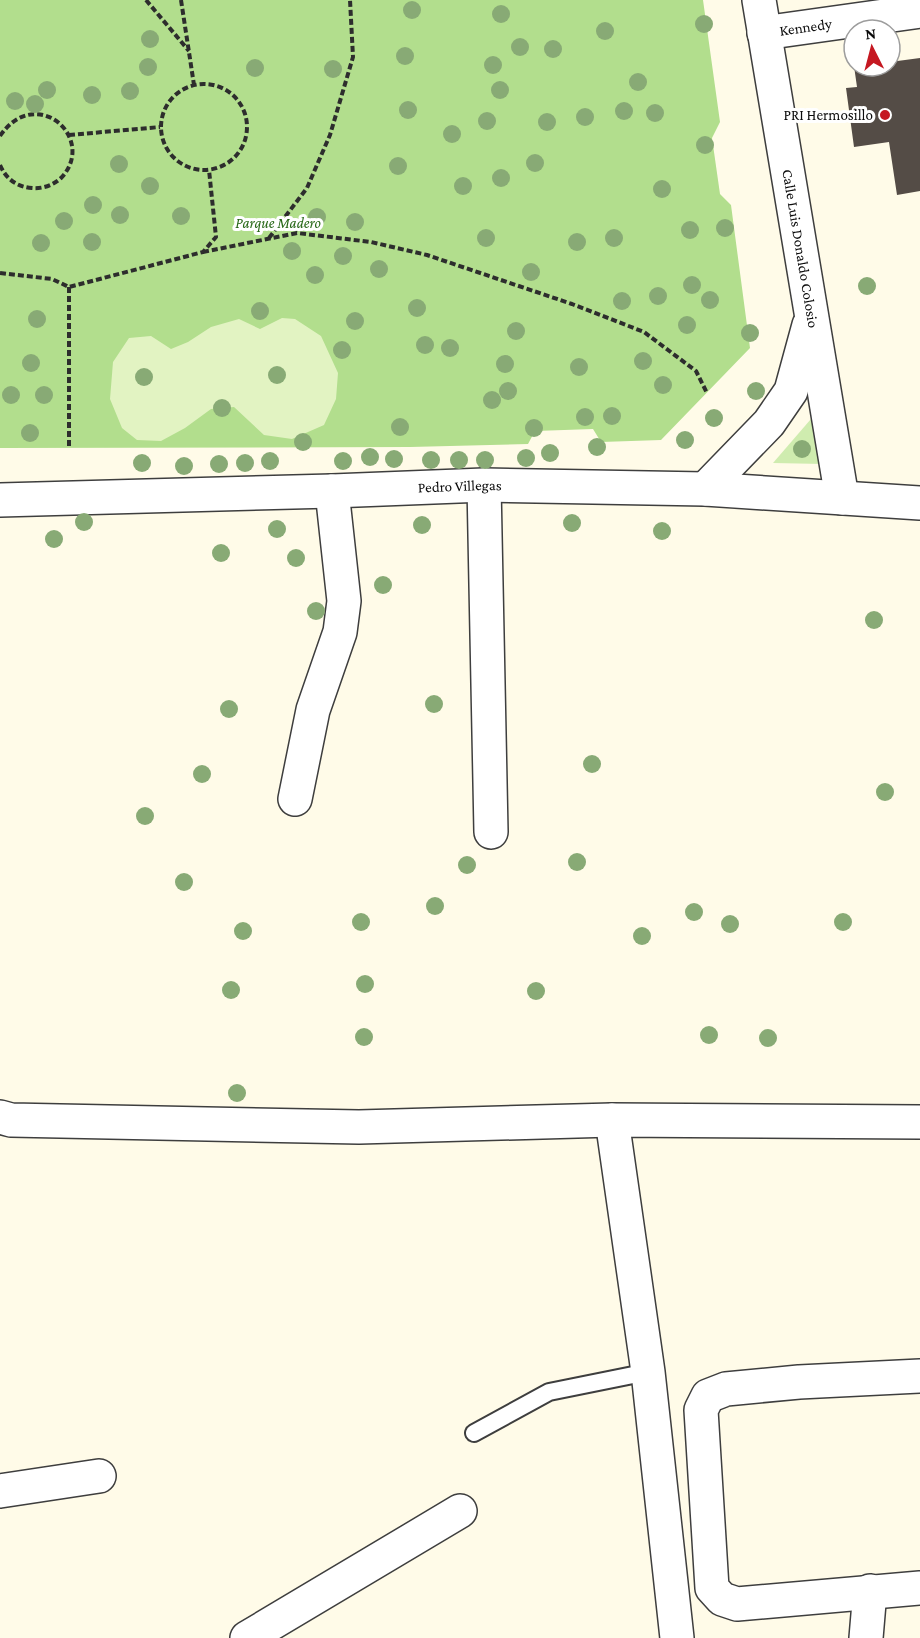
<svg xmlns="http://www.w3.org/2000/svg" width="920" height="1638" font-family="'Crimson Pro',serif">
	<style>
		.green { fill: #cfecaf }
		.forest { fill: #b2de8d }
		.pitch { fill: #e2f3c2 }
		.building { fill: #544c46 }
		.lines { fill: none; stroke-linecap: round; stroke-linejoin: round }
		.service-casing { stroke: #3e3e3e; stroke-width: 20 }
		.minor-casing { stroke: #3e3e3e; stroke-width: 36 }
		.path { stroke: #2d2d2d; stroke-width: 4; stroke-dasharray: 6 3; stroke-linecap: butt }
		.service { stroke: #fff; stroke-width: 16 }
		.minor { stroke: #fff; stroke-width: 33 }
		.tree { fill: #88aa75 }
		.poi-dot { fill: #c51821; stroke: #fff; stroke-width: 2 }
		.labels { text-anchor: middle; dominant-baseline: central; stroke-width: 6; stroke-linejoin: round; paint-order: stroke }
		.street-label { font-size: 15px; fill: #0b0b0b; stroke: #fff }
		.poi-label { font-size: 15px; fill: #0b0b0b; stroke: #fff; text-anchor: end }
		.park-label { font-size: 15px; font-style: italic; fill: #276717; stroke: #fff }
	</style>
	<rect width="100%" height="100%" fill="#fffbe8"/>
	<!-- green -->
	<path class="green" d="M817,412L823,464L773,463Z"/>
	<!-- forest -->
	<path class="forest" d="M0,0H703L720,122L712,138L720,194L731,205L750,348L661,440L601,442L593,429L535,431L528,444L410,447L0,448Z"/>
	<!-- pitch -->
	<path class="pitch" d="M282,318L295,319L321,336L338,373L336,399L324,425L292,439L264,435L234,407L211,409L185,428L161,441L137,440L122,428L110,399L113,362L129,338L151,336L171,349L188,342L211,327L239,319L260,329Z"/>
	<!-- building -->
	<path class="building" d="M920,58V191L897,195L889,142L854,147L846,88L857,87L854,66H890V62Z"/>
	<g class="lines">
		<defs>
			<path id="service" d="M474,1433L549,1392L648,1372"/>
			<g id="minor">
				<path id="s1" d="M759,0L842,498"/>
				<path id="s2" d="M764,33L920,11"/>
				<path d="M484,485L491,832"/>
				<path d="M705,489L769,423L791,391L809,325"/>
				<path id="s3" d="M0,500L332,491L484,485L705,489L920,503"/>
				<path d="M295,799L313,710L340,632L344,601L332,491"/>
				<path d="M0,1117L11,1120L359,1127L612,1120L920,1122"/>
				<path d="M612,1120L648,1372L677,1638"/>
				<path d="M920,1376L799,1382L726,1389L708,1396L701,1410L712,1588L722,1599L737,1604L920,1588"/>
				<path d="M0,1491L99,1476"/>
				<path d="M247,1638L460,1511"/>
				<path d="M866,1638L870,1591"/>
			</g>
		</defs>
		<!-- service casing -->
		<use href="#service" class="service-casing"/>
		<!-- minor casing -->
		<use href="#minor" class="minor-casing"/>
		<!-- path -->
		<path class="path" d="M146,0L189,51
			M181,0L194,85
			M161 127a43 43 0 1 1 86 0a43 43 0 1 1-86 0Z
			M69,135L160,127
			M0,136C36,83 97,138 62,177C54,185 43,189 32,188C17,187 6,179 0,165
			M269,238L307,188L330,135L353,57L350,0
			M203,252L297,233L371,242L427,255L572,304L644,332L696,371L707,393
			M0,273L52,279L69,287L203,252L216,237L209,170
			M69,287V447"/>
		<!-- service -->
		<use href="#service" class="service"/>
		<!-- minor -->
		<use href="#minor" class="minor"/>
	</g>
	<!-- trees -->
	<g class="tree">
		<circle cx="412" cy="10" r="9"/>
		<circle cx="501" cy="14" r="9"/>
		<circle cx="704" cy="24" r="9"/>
		<circle cx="605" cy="31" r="9"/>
		<circle cx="150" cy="39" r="9"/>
		<circle cx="520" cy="47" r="9"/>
		<circle cx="553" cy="49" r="9"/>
		<circle cx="405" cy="56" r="9"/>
		<circle cx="493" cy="65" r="9"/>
		<circle cx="148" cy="67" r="9"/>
		<circle cx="255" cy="68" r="9"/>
		<circle cx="333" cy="69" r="9"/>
		<circle cx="638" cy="82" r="9"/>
		<circle cx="47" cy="90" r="9"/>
		<circle cx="500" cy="90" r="9"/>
		<circle cx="130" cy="91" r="9"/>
		<circle cx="92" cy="95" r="9"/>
		<circle cx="15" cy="101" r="9"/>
		<circle cx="35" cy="104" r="9"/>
		<circle cx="408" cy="110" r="9"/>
		<circle cx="624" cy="111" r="9"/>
		<circle cx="655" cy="113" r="9"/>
		<circle cx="585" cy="117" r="9"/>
		<circle cx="487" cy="121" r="9"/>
		<circle cx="547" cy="122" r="9"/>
		<circle cx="452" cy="134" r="9"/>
		<circle cx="705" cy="145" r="9"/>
		<circle cx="535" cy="163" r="9"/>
		<circle cx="119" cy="164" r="9"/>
		<circle cx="398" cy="166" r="9"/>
		<circle cx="501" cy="178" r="9"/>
		<circle cx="150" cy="186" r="9"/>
		<circle cx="463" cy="186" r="9"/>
		<circle cx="662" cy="189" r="9"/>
		<circle cx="93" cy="205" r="9"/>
		<circle cx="120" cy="215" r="9"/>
		<circle cx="181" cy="216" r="9"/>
		<circle cx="317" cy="217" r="9"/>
		<circle cx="64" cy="221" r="9"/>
		<circle cx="355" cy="222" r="9"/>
		<circle cx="725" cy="228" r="9"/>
		<circle cx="690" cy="230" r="9"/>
		<circle cx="486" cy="238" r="9"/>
		<circle cx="614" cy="238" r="9"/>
		<circle cx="92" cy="242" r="9"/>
		<circle cx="577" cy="242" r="9"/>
		<circle cx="41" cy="243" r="9"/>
		<circle cx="292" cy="251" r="9"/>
		<circle cx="343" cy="256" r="9"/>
		<circle cx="379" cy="269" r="9"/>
		<circle cx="531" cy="272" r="9"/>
		<circle cx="315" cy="275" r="9"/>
		<circle cx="692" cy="285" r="9"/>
		<circle cx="867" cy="286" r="9"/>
		<circle cx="658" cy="296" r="9"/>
		<circle cx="710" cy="300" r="9"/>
		<circle cx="622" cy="301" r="9"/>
		<circle cx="417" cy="308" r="9"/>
		<circle cx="260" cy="311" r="9"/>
		<circle cx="37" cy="319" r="9"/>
		<circle cx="355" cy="321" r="9"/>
		<circle cx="687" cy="325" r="9"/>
		<circle cx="516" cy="331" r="9"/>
		<circle cx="750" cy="333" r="9"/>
		<circle cx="425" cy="345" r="9"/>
		<circle cx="450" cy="348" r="9"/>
		<circle cx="342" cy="350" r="9"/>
		<circle cx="643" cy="361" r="9"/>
		<circle cx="31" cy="363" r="9"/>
		<circle cx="505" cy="364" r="9"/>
		<circle cx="579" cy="367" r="9"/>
		<circle cx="277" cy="375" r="9"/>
		<circle cx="144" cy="377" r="9"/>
		<circle cx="663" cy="385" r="9"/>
		<circle cx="508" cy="391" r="9"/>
		<circle cx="756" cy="391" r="9"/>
		<circle cx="11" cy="395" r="9"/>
		<circle cx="44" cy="395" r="9"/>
		<circle cx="492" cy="400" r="9"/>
		<circle cx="222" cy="408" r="9"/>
		<circle cx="612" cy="416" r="9"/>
		<circle cx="585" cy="417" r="9"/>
		<circle cx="714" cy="418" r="9"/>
		<circle cx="400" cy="427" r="9"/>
		<circle cx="534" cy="428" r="9"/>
		<circle cx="30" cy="433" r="9"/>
		<circle cx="685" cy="440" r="9"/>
		<circle cx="303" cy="442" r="9"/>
		<circle cx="597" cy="447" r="9"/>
		<circle cx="802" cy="449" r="9"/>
		<circle cx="550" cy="453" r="9"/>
		<circle cx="370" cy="457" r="9"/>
		<circle cx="526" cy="458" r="9"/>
		<circle cx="394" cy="459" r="9"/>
		<circle cx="431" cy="460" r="9"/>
		<circle cx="459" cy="460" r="9"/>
		<circle cx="485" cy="460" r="9"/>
		<circle cx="270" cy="461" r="9"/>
		<circle cx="343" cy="461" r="9"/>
		<circle cx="142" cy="463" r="9"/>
		<circle cx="245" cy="463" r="9"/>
		<circle cx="219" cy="464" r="9"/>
		<circle cx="184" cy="466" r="9"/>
		<circle cx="84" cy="522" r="9"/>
		<circle cx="572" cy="523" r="9"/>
		<circle cx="422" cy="525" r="9"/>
		<circle cx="277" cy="529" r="9"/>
		<circle cx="662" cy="531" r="9"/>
		<circle cx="54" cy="539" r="9"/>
		<circle cx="221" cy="553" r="9"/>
		<circle cx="296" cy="558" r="9"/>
		<circle cx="383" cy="585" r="9"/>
		<circle cx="316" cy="611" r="9"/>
		<circle cx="874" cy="620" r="9"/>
		<circle cx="434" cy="704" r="9"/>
		<circle cx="229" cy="709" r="9"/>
		<circle cx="592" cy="764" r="9"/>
		<circle cx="202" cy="774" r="9"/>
		<circle cx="885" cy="792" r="9"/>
		<circle cx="145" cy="816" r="9"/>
		<circle cx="577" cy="862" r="9"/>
		<circle cx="467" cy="865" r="9"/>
		<circle cx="184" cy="882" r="9"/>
		<circle cx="435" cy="906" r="9"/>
		<circle cx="694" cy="912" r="9"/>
		<circle cx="361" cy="922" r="9"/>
		<circle cx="843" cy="922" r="9"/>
		<circle cx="730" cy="924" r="9"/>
		<circle cx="243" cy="931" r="9"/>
		<circle cx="642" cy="936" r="9"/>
		<circle cx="365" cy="984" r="9"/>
		<circle cx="231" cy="990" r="9"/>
		<circle cx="536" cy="991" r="9"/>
		<circle cx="709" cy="1035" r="9"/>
		<circle cx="364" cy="1037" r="9"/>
		<circle cx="768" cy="1038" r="9"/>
		<circle cx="237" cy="1093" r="9"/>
	</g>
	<!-- markers -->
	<circle class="poi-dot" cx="885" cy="115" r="6"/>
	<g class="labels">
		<!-- street labels -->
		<g class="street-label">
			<text stroke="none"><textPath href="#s2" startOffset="42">Kennedy</textPath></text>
			<text stroke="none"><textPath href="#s1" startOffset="252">Calle Luis Donaldo Colosio</textPath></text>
			<text stroke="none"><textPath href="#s3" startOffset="460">Pedro Villegas</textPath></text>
		</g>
		<!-- poi labels -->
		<g class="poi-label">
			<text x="873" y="115">PRI Hermosillo</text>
		</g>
		<!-- park labels -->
		<g class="park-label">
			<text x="278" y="223">Parque Madero</text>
		</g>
	</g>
	<!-- north arrow -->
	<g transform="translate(872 48) rotate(354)"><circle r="28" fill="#ffffff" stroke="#9d9d9d" stroke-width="1.5"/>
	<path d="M0-4.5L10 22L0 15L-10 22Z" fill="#c51821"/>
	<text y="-9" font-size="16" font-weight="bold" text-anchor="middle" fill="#0b0b0b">N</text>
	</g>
</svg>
